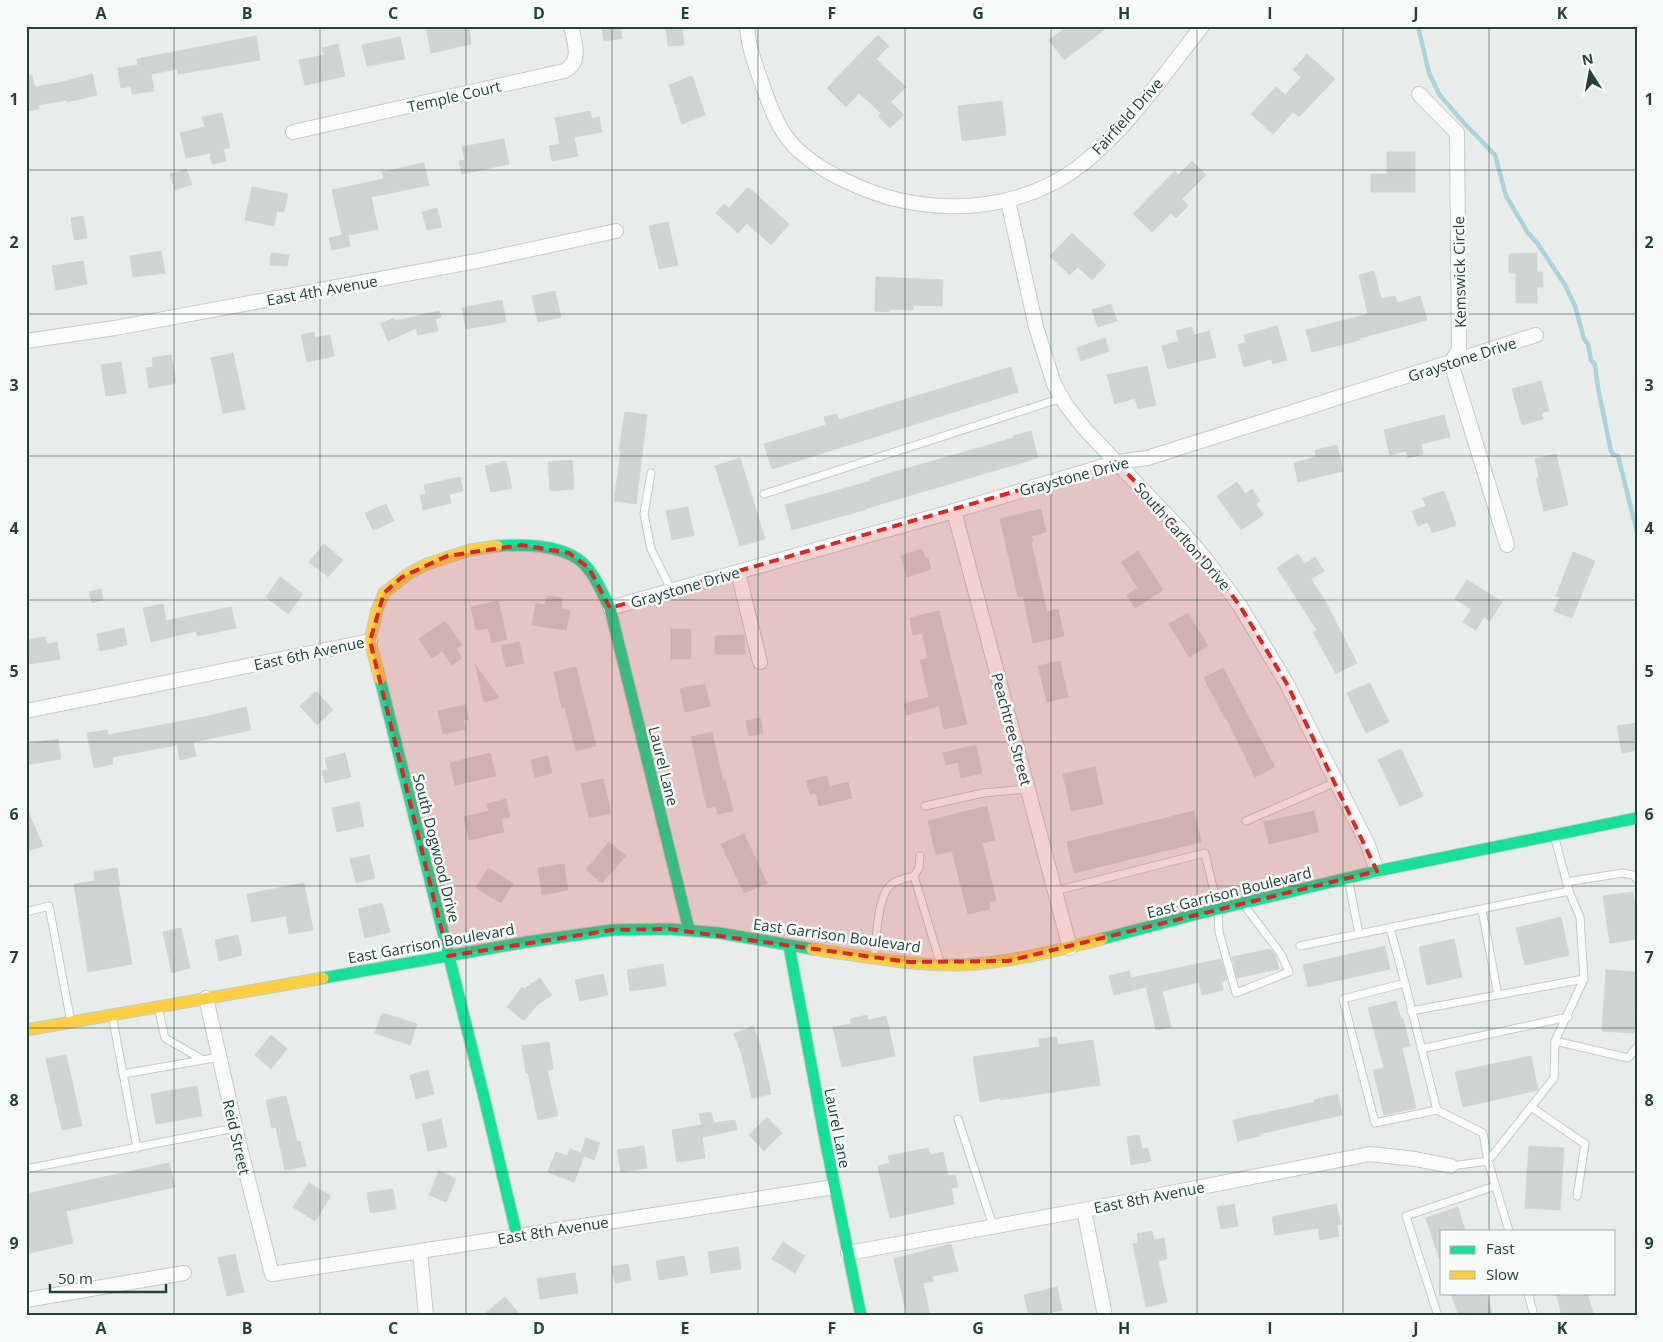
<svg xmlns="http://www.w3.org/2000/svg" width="1663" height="1342" font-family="'Open Sans',sans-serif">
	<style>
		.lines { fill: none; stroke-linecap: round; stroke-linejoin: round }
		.stream { stroke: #a9d4db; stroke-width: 4.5 }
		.building { fill: #cfd4d2; stroke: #d1d6d4 }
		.lane-casing { stroke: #c5cac8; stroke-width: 9 }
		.street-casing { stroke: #c5cac8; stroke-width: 16 }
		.fast-casing { stroke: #c3cbc8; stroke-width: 13 }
		.slow-casing { stroke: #c3cbc8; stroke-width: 13 }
		.lane { stroke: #fcfcfc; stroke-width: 7 }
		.street { stroke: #fcfcfc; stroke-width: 14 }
		.fast { stroke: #16e098; stroke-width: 11 }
		.slow { stroke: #ffcf43; stroke-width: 11 }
		.marked { fill: #d62828; fill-opacity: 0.2; stroke: #d62828; stroke-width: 4; stroke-dasharray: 10 6; stroke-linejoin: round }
		.grid { fill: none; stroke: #24423a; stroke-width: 1; stroke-opacity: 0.55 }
		.labels { text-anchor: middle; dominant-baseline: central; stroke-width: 5; stroke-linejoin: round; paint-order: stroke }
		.street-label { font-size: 15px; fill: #24423a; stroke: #f7fbf9 }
		.neatline { fill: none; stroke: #24423a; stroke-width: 2 }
		.grid-label { font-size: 16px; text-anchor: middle; font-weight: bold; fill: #24423a }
	</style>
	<rect width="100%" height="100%" fill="#e8edeb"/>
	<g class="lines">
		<!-- stream -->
		<path class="stream" d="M1418,26L1429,73L1439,94L1462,121L1495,155L1506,196L1528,233L1538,244L1565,285L1575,306L1584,339L1588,344L1591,360L1595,365L1598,388L1611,451L1613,455L1618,456L1637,532"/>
	</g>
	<!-- building -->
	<path class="building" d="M426,26H469L471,44L431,53Z
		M602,26H620L622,38L604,41Z
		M666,26H682L684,45L668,46Z
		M1068,26H1109L1064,60L1049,40Z
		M878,35L889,46L876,59L906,87L891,102L904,115L890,128L878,116L881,113L859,93L846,107L827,88Z
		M256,36L260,60L178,74L177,69L151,74L154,91L132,94L131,86L121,88L118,68L138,65L137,59Z
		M400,37L405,59L367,66L362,45Z
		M338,44L345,76L305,85L299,60L324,55L322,48Z
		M1307,54L1335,79L1299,117L1293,112L1273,134L1251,114L1276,87L1285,95L1301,77L1293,70Z
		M92,74L97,95L67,102V100L38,105L39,109L26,111V76L32,75L35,87L63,82Z
		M692,76L705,115L682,124L669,85Z
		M1002,101L1006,135L962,141L958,106Z
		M590,111L592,119L599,117L602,132L574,137L578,156L552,161L549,146L560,144L555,118Z
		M222,113L230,148L223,149L226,161L212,164L210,153L186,158L180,133L205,127L202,117Z
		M504,139L509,164L462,174L459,161L465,160L462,147Z
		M1387,152H1415V192H1371V174H1387Z
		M1192,161L1206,175L1182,199L1188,206L1176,218L1171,213L1152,232L1133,214L1175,171L1178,175Z
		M424,163L429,185L371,197L378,229L348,235L350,246L332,250L329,238L342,235L332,190L384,179L382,172Z
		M186,169L192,184L175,190L170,174Z
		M252,187L288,194L284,212L277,211L274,226L245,220Z
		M748,187L789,224L771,245L747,223L738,233L716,213L724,204L729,208Z
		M437,208L442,227L427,230L422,212Z
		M83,216L87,238L74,240L71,218Z
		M668,222L678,265L659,269L649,226Z
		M1072,233L1106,265L1092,280L1078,267L1070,275L1050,256Z
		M161,251L165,273L133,277L130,256Z
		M271,253L289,255L287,266L270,265Z
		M1537,253V272H1542L1543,287H1537V303H1516V273H1509V254Z
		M83,261L87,284L56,290L52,266Z
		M1374,271L1381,299L1395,296L1397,303L1420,296L1427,320L1360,338V340L1312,352L1306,330L1368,314L1359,275Z
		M876,277L943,280L942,306L913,305V310L890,309V312L875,311Z
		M555,291L561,317L538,322L532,296Z
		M502,300L506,322L466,329L462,308Z
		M1111,304L1117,321L1098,327L1092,310Z
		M439,311L441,317L435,319L438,331L418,335L416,328L388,341L381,324L394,318L395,321Z
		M1277,326L1287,360L1273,364L1271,359L1244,367L1238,345L1246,342L1244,335Z
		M1192,327L1194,335L1209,331L1216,357L1168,369L1162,346L1179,341L1176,331Z
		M314,332L315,338L330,335L334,356L307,362L301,335Z
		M1105,338L1109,351L1081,361L1077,348Z
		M233,353L245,409L223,413L211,358Z
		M171,355L176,383L149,388L146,368L153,367L152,358Z
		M121,362L126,393L106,396L101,365Z
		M1147,366L1156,405L1138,409L1135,398L1115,404L1107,375Z
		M1011,367L1018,392L772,469L764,444L826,425L824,417L837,414L838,420Z
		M1541,381L1549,411L1541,413L1543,419L1522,425L1512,389Z
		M625,412L647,415L636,504L614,501L621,451H619Z
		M1444,415L1450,437L1421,444L1423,454L1408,458L1406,451L1390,455L1384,430Z
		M1031,431L1038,458L867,508V509L792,530L785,505L871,481L870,479L1013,438V436Z
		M1337,445L1343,471L1298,482L1294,463L1316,457L1315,450Z
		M1556,454L1568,505L1544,511L1536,478L1539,477L1535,459Z
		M740,458L765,539L740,546L715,466Z
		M572,460L574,489L550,491L548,462Z
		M506,461L512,488L491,492L485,466Z
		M460,477L463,491L449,494L451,503L423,510L420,495L426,494L424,485Z
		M1237,482L1245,494L1252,489L1260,501L1256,504L1263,515L1241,530L1217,496Z
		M1444,491L1456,525L1432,533L1428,522L1418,526L1412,511L1426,506L1423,498Z
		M386,504L394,521L373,530L365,513Z
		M688,507L694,535L672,540L666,511Z
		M1041,509L1046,532L1031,536L1033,542H1031L1047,612L1058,609L1064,636L1033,643L1023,596L1018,597L1000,519Z
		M324,544L343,560L328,577L309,562Z
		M922,549L925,558H928L931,569L907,577L901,556Z
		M1138,551L1163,590L1135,608L1127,595L1138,588L1121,562Z
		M1573,552L1595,561L1572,618L1554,611L1560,597L1556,596Z
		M1298,554L1305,564L1315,557L1324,571L1311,579L1325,601L1357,663L1336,674L1313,632L1317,630L1277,568Z
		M280,577L303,594L288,614L266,597Z
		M1467,580L1502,602L1490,621L1484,617L1476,630L1463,622L1471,609L1455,599Z
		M101,589L103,600L92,603L89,592Z
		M547,596L562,598L561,609L570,611L566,630L532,625L536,603L545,605Z
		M498,601L507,639L492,643L488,628L476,630L471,607Z
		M163,604L166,621L231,607L236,628L198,636L196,631L151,642L143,608Z
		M939,611L967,724L944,729L939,706L907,715L904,704L929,697L920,660L928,658L922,633L913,635L910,618Z
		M1188,613L1208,646L1189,657L1169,624Z
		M445,621L462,645L456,649L462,658L452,665L442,651L432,658L419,639Z
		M124,628L127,645L100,651L97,634Z
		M671,629H691V659H671Z
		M744,635L745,654H715V636Z
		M45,637L47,644L57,642L60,659L30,664L26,640Z
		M519,642L524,663L506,667L501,646Z
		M1060,661L1068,697L1047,702L1038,666Z
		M475,664L499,698L484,702Z
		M576,667L596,746L576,751L565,707L562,708L554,672Z
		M1223,668L1275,767L1255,777L1227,719L1226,720L1204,678Z
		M1370,683L1389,722L1366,733L1347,693Z
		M705,684L710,706L685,712L680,689Z
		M316,691L333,710L317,725L300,706Z
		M465,705L469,719L463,720L465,729L443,734L438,711Z
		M246,707L251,730L193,742L196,756L180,760L177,745L112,757L113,764L94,768L87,733L107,730L108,735L204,717Z
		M760,718L763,733L749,736L746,721Z
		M1637,723V750L1622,753L1617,726Z
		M712,732L723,781L725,780L733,811L718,814L716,806L707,808L691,737Z
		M58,739L61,759L26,765V744Z
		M976,745L982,773L961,778L958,762L946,765L943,753Z
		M1401,749L1423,796L1400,806L1378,760Z
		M345,753L351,777L325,783L322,771L328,770L325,758Z
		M490,753L496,776L455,785L450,763Z
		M548,756L552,773L535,777L531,760Z
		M1095,767L1103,804L1071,811L1063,774Z
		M827,776L829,787L848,782L852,798L819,806L816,793L810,794L806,781Z
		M603,779L611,813L589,818L581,784Z
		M506,799L510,817L501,819L504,832L469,840L464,817L489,811L487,804Z
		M359,802L364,826L337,832L332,808Z
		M987,806L995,840L982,843L996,900L989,902L990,909L968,914L952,851L936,855L928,821Z
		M26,807L43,846L26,852Z
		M1194,811L1201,842L1074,873L1067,842Z
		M1314,811L1319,832L1269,844L1264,822Z
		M744,834L767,883L744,893L721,844Z
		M609,842L626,856L602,883L586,870Z
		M369,855L375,878L356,883L350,859Z
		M564,864L568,890L542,895L538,868Z
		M117,868L120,886H118L132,964L88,972L74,884L95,881L94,872Z
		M488,868L513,883L501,903L476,888Z
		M304,883L313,930L289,934L286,916L252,922L247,894Z
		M1633,892L1637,917V939L1610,943L1603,896Z
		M382,903L390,932L365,938L358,909Z
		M1561,917L1569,955L1525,965L1516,928Z
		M181,928L190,968L172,973L163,932Z
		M238,935L242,955L219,961L215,940Z
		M1454,939L1462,977L1427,985L1419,947Z
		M1385,946L1390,969L1308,987L1303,965Z
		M1270,949L1276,957L1279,969L1237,978L1232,957Z
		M1221,959L1227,980L1221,982L1223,990L1202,995L1199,982L1162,991L1171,1027L1156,1030L1146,987L1114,995L1109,976L1129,971L1131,978Z
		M663,964L666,986L630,991L627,970Z
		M1606,970L1637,972L1634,1033L1602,1031Z
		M603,974L608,995L580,1001L575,980Z
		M540,978L552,995L537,1005L524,1021L507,1007L522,987L524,989Z
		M1396,1001L1401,1019H1403L1410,1046L1402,1048L1416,1108L1384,1115L1373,1070L1384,1068L1368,1008Z
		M382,1013L417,1024L410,1045L375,1033Z
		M867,1015L868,1020L886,1016L895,1056L842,1067L833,1027L852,1024L850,1019Z
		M753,1026L760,1044L771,1094L752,1098L742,1055L734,1034Z
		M271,1035L287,1049L271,1069L255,1055Z
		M1057,1037L1058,1045L1093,1040L1100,1085L1000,1100V1098L980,1102L973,1057L1040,1047L1039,1039Z
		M549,1042L553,1069L547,1070L558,1116L538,1120L528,1073H526L522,1046Z
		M66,1055L82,1126L62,1130L46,1059Z
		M1531,1056L1538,1090L1463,1107L1455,1072Z
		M428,1070L434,1094L416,1099L410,1075Z
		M197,1086L202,1116L156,1124L151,1094Z
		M1338,1094L1342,1115L1259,1134L1260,1136L1238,1141L1233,1120L1315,1102L1314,1100Z
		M286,1096L297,1142L300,1141L306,1166L285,1170L276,1127L272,1128L266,1100Z
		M711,1112L714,1123L735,1120L737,1130L702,1137L705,1158L677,1162L672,1130L702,1125L699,1114Z
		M767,1117L782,1133L764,1151L749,1135Z
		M441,1119L447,1147L428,1151L422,1124Z
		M1139,1135L1142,1149L1148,1148L1151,1161L1131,1165L1127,1137Z
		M586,1138L600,1143L594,1160L584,1156L574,1182L548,1172L556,1152L567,1156L570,1149L581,1153Z
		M644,1146L647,1168L621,1172L617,1150Z
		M1529,1146L1564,1148L1560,1210L1525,1208Z
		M928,1148L930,1155L943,1152L948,1176L955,1175L958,1187L951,1188L954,1204L890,1218L878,1166L890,1163L888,1156Z
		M169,1163L175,1187L66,1211L73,1243L26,1254V1194Z
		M439,1171L456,1179L446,1202L429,1195Z
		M309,1183L331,1196L315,1221L293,1207Z
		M393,1189L396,1209L370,1213L367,1193Z
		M1234,1204L1238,1226L1221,1229L1217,1207Z
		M1336,1204L1341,1224L1337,1225L1339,1236L1320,1240L1318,1228L1275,1235L1272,1217Z
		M1458,1207L1465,1231H1442V1258H1439L1426,1218Z
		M1152,1231L1154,1240L1164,1238L1167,1259L1158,1261L1167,1302L1146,1307L1133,1244L1138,1243L1137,1234Z
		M783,1242L805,1256L795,1273L772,1259Z
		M951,1244L958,1271L932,1276L933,1281L923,1283L930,1316H907L894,1259Z
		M738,1247L741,1269L711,1273L708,1252Z
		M235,1254L244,1292L227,1296L218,1258Z
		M684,1256L688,1275L659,1280L656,1261Z
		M628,1264L631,1280L615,1283L612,1267Z
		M575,1273L578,1293L540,1299L537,1279Z
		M1057,1287L1062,1310L1029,1316L1024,1295Z
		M1451,1293H1484L1485,1296H1487L1493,1316H1459Z
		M1556,1293H1587L1594,1316H1562Z
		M505,1297L521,1316H482Z"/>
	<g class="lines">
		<defs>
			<path id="lane" d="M651,473L644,514L651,549L672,591
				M764,494L1062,398
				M925,806L983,793L1027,789
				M1246,821L1336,782
				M914,876L940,962
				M1348,878L1359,934
				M1566,882L1623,873L1633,875L1637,879
				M1055,891L1205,853L1218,909L1219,932L1236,993L1289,972L1281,954L1244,905
				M1569,891L1580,917L1584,979
				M1482,910L1498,995
				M26,912L49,906L71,1022
				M1390,928L1405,983L1437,1110L1375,1123L1343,999L1405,983
				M1300,946L1569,891L1554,835
				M874,955C877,937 877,895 892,884C899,879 906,878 914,876L919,868L920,856
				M158,1007L165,1038L203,1060L219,1057
				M1411,1011L1584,979L1555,1041L1554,1078L1488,1161L1451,1166
				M112,1015L137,1148
				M1555,1041L1628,1058L1637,1047
				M1421,1049L1568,1017
				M123,1074L203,1060
				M1531,1107L1585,1144L1577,1196
				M1437,1110L1483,1133L1488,1161L1509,1231
				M958,1119L993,1226
				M26,1169L235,1128
				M1528,1293L1534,1316
				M1438,1316L1406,1216L1495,1186"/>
			<path id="street" d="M747,26C748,45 755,64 761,81C769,103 777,128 793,145C808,161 827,172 846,181C911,213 990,216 1055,182C1112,152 1162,77 1202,26
				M1419,94L1457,133L1459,349L1451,363L1507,545
				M293,132L564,71C582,62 575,43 571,26
				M1008,201L1036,327L1054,384L1066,405L1084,428L1179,528L1204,557L1240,606L1287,684L1368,845L1377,871
				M26,341L115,328L482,260L616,231
				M954,511L1070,948
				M738,572L760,662
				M610,608L954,511L1117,462L1147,458L1536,335
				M26,711L370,641
				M206,998L240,1148L272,1274L834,1187
				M1084,1210L1105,1316
				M420,1251L426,1316
				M848,1253L1084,1210L1370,1154L1415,1159L1451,1166
				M26,1300L184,1273"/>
			<path id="fast" d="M497,546C524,544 564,544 584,564C596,576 602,593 610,608L689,930
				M380,679L483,1093L517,1236
				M1102,939L1197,914L1377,871L1637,818
				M789,946L826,1144L861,1316
				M323,978L527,942L612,930L669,929L719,933L812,949"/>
			<path id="slow" d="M380,679L370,641L377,610L384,593L408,574L427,564L470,550L497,546
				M812,949C861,956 911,966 960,965C1009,963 1055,951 1102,939
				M26,1030L323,978"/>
		</defs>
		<!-- lane casing -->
		<use href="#lane" class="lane-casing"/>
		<!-- street casing -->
		<use href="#street" class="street-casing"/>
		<!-- fast casing -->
		<use href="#fast" class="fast-casing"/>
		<!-- slow casing -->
		<use href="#slow" class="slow-casing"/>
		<!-- lane -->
		<use href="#lane" class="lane"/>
		<!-- street -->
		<use href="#street" class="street"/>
		<!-- fast -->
		<use href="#fast" class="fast"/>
		<!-- slow -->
		<use href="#slow" class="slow"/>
	</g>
	<!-- marked area -->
	<path class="marked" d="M1117,462L1204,557L1240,606L1287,684L1377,871L1008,961L909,962L669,929L612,930L448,956L370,641L384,593L402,577L447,556L521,545L569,553L589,568L610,608Z"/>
	<!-- grid -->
	<path class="grid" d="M174,26V1316M320,26V1316M466,26V1316M612,26V1316M758,26V1316M905,26V1316M1051,26V1316M1197,26V1316M1343,26V1316M1489,26V1231M26,170H1637M26,314H1637M26,456H1637M26,600H1637M26,742H1637M26,886H1637M26,1028H1637M26,1172H1637M1489,1293V1316"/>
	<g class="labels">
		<!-- street labels -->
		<g class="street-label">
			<text transform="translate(454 96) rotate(-13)">Temple Court</text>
			<text transform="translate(1127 116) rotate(-48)">Fairfield Drive</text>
			<text transform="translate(1459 272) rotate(-91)">Kemswick Circle</text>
			<text transform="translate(322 290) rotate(-10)">East 4th Avenue</text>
			<text transform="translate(1462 359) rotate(-18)">Graystone Drive</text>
			<text transform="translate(1074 476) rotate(-15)">Graystone Drive</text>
			<text transform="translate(1183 536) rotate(49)">South Carlton Drive</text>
			<text transform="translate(685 587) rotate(-16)">Graystone Drive</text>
			<text transform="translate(309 653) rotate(-12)">East 6th Avenue</text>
			<text transform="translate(1012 729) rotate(75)">Peachtree Street</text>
			<text transform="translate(664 766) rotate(76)">Laurel Lane</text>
			<text transform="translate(437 848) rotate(76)">South Dogwood Drive</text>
			<text transform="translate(1229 892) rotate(-14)">East Garrison Boulevard</text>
			<text transform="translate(837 935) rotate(8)">East Garrison Boulevard</text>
			<text transform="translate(431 943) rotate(-10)">East Garrison Boulevard</text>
			<text transform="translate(838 1128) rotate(79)">Laurel Lane</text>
			<text transform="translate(237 1137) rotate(77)">Reid Street</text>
			<text transform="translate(1149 1197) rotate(-11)">East 8th Avenue</text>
			<text transform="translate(553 1230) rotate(-9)">East 8th Avenue</text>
		</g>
	</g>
	<!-- border -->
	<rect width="1663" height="1342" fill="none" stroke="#f7fbf9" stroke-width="55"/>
	<!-- legend -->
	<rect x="1440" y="1230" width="175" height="65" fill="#f7fbf9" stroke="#a3b1ad"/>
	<rect x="1450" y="1246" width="25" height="8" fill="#16e098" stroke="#a3b1ad"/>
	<text x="1486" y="1254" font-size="15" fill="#24423a">Fast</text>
	<rect x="1450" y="1271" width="25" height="8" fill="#ffcf43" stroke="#a3b1ad"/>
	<text x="1486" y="1280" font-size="15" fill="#24423a">Slow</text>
	<!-- north arrow -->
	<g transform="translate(1590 72) rotate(349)" stroke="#f7fbf9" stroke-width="4" paint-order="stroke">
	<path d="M0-4L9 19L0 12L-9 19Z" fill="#24423a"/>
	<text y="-8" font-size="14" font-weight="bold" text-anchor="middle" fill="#24423a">N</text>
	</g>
	<!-- scale -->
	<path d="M50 1284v8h116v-8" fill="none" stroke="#24423a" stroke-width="2.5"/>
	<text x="58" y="1284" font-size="15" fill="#24423a" stroke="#f7fbf9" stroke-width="4" paint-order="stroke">50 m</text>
	<rect x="28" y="28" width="1608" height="1286" class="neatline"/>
	<g class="grid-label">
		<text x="101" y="19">A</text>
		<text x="247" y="19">B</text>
		<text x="393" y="19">C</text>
		<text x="539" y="19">D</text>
		<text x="685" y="19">E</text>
		<text x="832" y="19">F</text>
		<text x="978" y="19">G</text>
		<text x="1124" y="19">H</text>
		<text x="1270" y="19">I</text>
		<text x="1416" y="19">J</text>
		<text x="1562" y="19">K</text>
		<text x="14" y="105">1</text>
		<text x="1649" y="105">1</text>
		<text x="14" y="248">2</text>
		<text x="1649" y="248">2</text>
		<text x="14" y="391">3</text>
		<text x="1649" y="391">3</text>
		<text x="14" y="534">4</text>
		<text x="1649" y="534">4</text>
		<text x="14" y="677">5</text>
		<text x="1649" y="677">5</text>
		<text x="14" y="820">6</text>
		<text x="1649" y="820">6</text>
		<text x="14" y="963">7</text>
		<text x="1649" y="963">7</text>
		<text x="14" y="1106">8</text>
		<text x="1649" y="1106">8</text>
		<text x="14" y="1249">9</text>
		<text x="1649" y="1249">9</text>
		<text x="101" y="1334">A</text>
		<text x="247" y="1334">B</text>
		<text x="393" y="1334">C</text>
		<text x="539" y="1334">D</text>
		<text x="685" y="1334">E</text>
		<text x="832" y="1334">F</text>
		<text x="978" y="1334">G</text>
		<text x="1124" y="1334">H</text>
		<text x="1270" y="1334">I</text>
		<text x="1416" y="1334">J</text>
		<text x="1562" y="1334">K</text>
	</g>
</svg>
